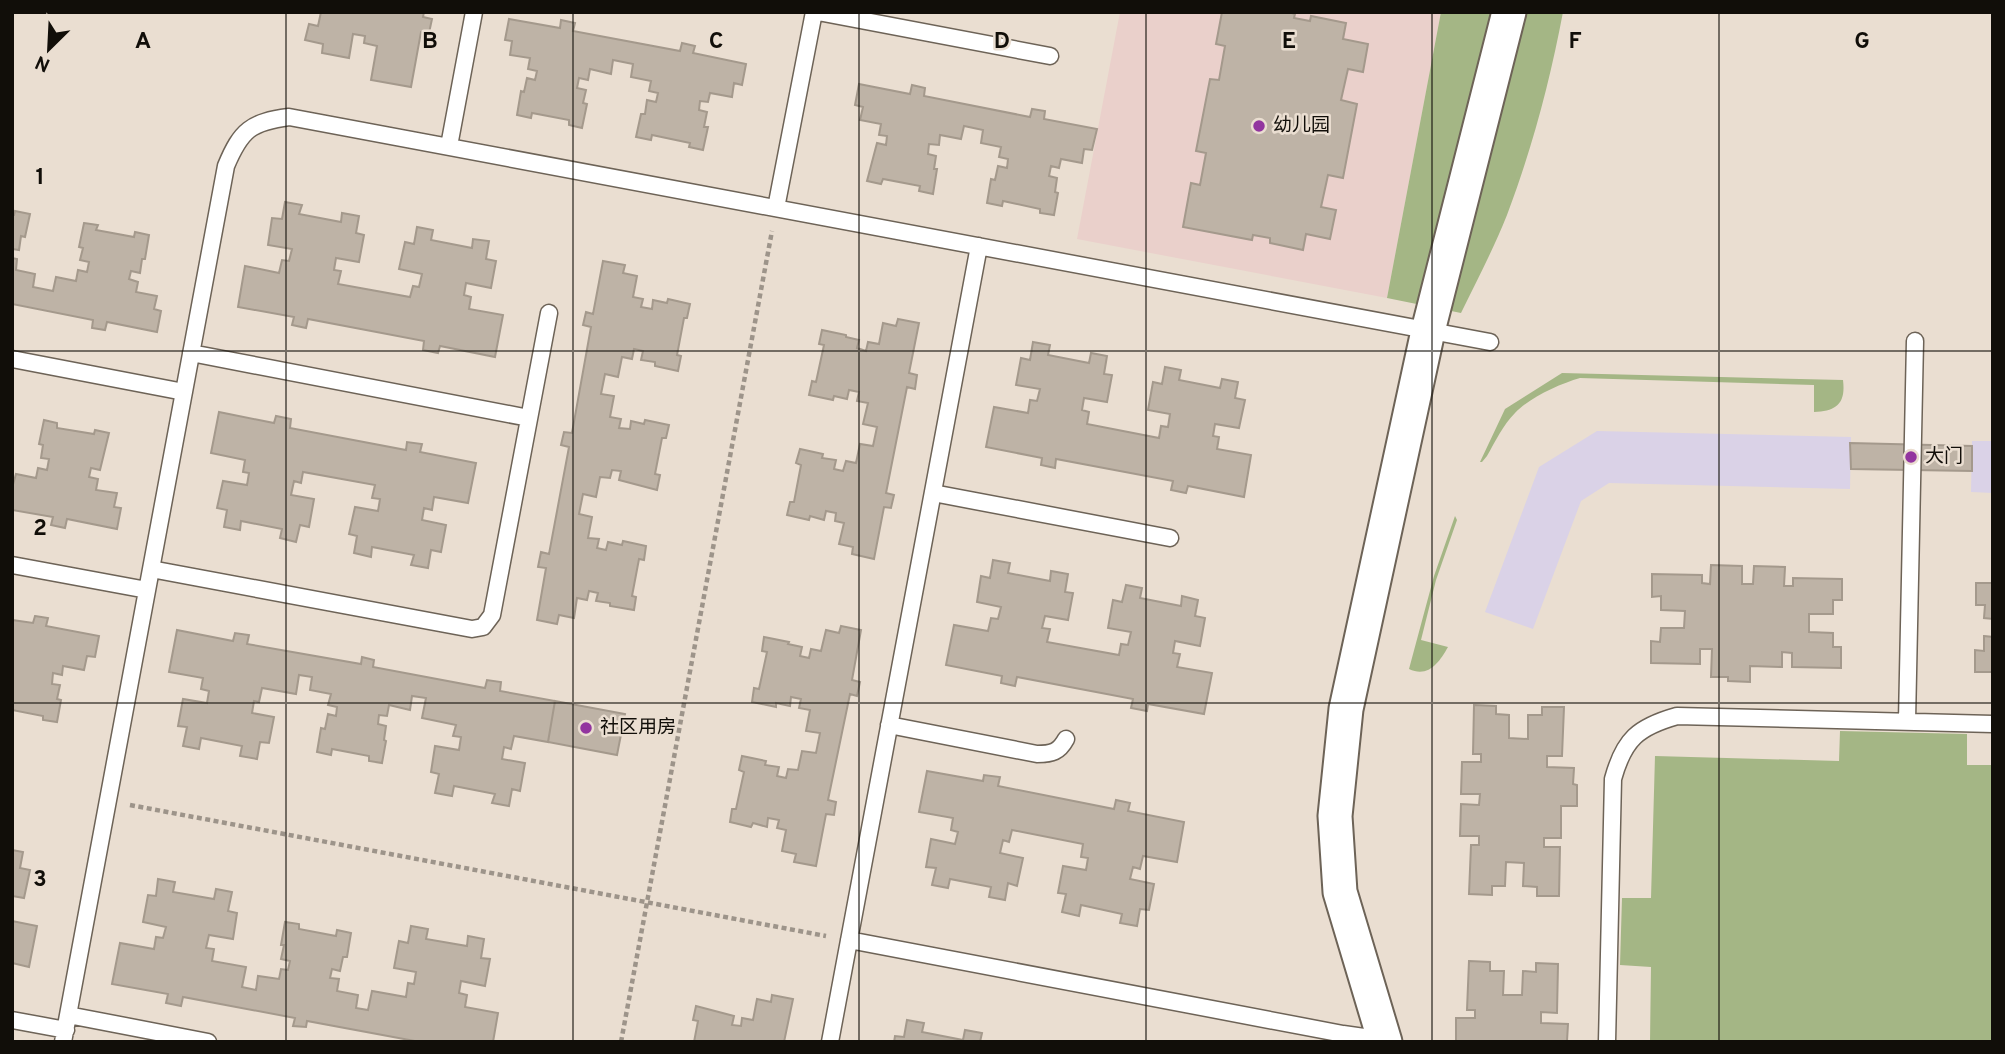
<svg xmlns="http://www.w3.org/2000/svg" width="2005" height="1054" font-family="Overpass,'Noto Sans SC',sans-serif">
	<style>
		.commercial { fill: #dad2e7 }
		.education { fill: #ead0cb }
		.green { fill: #a4b685 }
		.building { fill: #beb3a6; stroke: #a4998c; stroke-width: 2 }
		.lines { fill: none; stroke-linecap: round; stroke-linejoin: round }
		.service-casing { stroke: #6d6357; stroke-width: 19 }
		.minor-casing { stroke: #6d6357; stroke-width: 37 }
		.path { stroke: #9d948a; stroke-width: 4.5; stroke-dasharray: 5 3.5; stroke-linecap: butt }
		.service { stroke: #fff; stroke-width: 16 }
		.minor { stroke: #fff; stroke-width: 33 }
		.grid { fill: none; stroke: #110e09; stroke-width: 2; stroke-opacity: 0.55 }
		.poi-dot { fill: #92359f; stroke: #eaded1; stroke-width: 2.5 }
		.labels { text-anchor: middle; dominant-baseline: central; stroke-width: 5; stroke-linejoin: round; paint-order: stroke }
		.poi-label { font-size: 19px; fill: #110e09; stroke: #eaded1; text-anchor: start }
		.grid-label { font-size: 23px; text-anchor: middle; font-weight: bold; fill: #110e09; stroke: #eaded1; stroke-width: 5; stroke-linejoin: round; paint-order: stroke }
	</style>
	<rect width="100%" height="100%" fill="#eaded1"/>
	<!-- commercial -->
	<path class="commercial" d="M1597,431L1851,437L1850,489L1609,483L1581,501L1533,629L1485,612L1539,467Z
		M1972,441H1993V493L1971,492Z"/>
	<!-- education -->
	<path class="education" d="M1120,12H1441L1387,298L1077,239Z"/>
	<!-- green -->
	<path class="green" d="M1441,12H1563C1550,81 1532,149 1507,215C1494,248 1477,280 1461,313L1387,298Z
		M1562,373L1843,380C1846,404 1836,411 1814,412V385L1580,378C1559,384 1529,398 1515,413C1503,425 1495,442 1487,456L1482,462H1480L1505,409Z
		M1455,516L1457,520L1436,580L1421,640L1448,647C1439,663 1428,678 1409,669L1434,576Z
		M1840,731L1967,734V765H1993V1042H1650L1651,967L1620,965L1622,898H1651L1655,756L1839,761Z"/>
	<!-- building -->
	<path class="building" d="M321,12H424L423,17L432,19L429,33L421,32L411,87L371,80L377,46L364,43L365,36L353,34L349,58L322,53L323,44L305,40L309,24L318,26Z
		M1222,12H1288L1295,14L1294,18L1310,21L1311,16L1346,23L1343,39L1368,44L1363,72L1348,69L1341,100L1357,104L1343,178L1328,175L1321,207L1336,210L1330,239L1306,234L1303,250L1270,243V238L1253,235L1252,240L1183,227L1191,183L1200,185L1206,153L1196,151L1210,79L1219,80L1225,46L1216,44Z
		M509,19L560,28L561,20L575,23L573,31L680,51L682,43L695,46L693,53L746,64L742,85L734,83L732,97L710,93L708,102L700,101L699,110L707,112L704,127H708L703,150L689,147L690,143L652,135L651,140L636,137L641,114H645L647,100L656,102L658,93L649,91L651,81L631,77L633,64L613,60L611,74L590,69L588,80L579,78L577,88L586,90L583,103L587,104L582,128L569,125V120L532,113L531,118L517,115L521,91L524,92L527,78L535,80L537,71L528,69L530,58L510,55L512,41L505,40Z
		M859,84L910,94L912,85L925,88L924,96L1030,117L1032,109L1045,111L1044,119L1097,129L1092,150L1084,149L1082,163L1061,159L1059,168L1051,166L1049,176L1057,178L1055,192L1058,193L1054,215L1040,213V209L1003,201L1002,206L987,203L991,179L995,180L998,166L1007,168L1008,159L999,157L1001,147L981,143L983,130L964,126L961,139L940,135L939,145L929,144L928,154L936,156L934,169H937L933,194L919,191L920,186L883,179L881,184L867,181L877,143L886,145L887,136L879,135L881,124L860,120L863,107L855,105Z
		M285,202L302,205L299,214L341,222L342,213L359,216L356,233L364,235L359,262L336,258L334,270L341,271L338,284L410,297L413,286L419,287L422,274L399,269L405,242L414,244L417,227L433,230L431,240L472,248L473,239L489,241L486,259L496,261L491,288L466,283L464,295L471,297L469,309L503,315L495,357L440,346L438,353L423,350L424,341L308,319L306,328L292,325L294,317L238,307L245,266L279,273L282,260L289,261L292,249L268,245L272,218L282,219Z
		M15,211L30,214L25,237L21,236L19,250L12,249V215H14Z
		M84,223L98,225L96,230L134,237L135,232L149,235L145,259H142L140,273L131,271L129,279L138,282L136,292L157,296L154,309L161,311L157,332L107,322L105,330L92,328L93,320L12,304V258L17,259L16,270L35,274L33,287L53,291L56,277L76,281L78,270L87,272L89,262L80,260L83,248L79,247Z
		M603,261L625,265L623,273L637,276L633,297L643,299L641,307L652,309L653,300L667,303L668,299L690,304L687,318H684L677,355L681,356L678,371L655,366V362L641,360L643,351L634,349L632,359L622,357L618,377L605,374L601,394L614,396L610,417L621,419L619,428L630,429L631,421L644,424L645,420L669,425L666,438H662L655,474L660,475L657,490L619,480L621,471L612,470L610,478L600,477L596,497L583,494L579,514L592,517L588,538L599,539L597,548L606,550L608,542L622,545L623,541L646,546L644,560L639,559L632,596L636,597L634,610L610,606V603L596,601L598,593L589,591L587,600L577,598L574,618L559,615L557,624L537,620L546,568L538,567L541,552L549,554L569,447L561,445L564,432L572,433L591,327L583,325L586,312L593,314Z
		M898,319L919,323L909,373L917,375L915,389L907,387L886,493L894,495L891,508L884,507L874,559L852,554L853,547L839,544L844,523L835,521L836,513L826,511L824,520L810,516L809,520L787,515L790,502H794L801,465L796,463L800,449L823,454L822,458L836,460L834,469L843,471L846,461L856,463L860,444L873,446L877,427L863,424L868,403L857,401L859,392L849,390L847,399L834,396L833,400L809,395L812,381L816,382L824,345L819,344L822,330L846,335V337L859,340L857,348L866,351L868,342L879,344L883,323L896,326Z
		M1033,342L1050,345L1048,355L1089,363L1091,353L1107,356L1104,374L1112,375L1107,402L1084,398L1082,410L1089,412L1087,424L1159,438L1161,426L1168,427L1170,414L1148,410L1153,382L1162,384L1165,367L1181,370L1179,380L1220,388L1222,379L1238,382L1235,398L1245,400L1239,428L1215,424L1213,436L1219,437L1217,449L1251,455L1244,497L1188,486L1186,493L1171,490L1173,481L1056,459L1055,468L1041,465L1042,458L986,447L994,407L1028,413L1030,400L1037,401L1040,389L1016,385L1021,358L1030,360Z
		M219,412L274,423L276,416L291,419L290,428L406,450L407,442L422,444L420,452L476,463L468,503L434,497L432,510L424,508L422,520L446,525L441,552L431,550L428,568L411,565L414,555L372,547L371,557L354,553L357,536L349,534L355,507L378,511L380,499L372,498L375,485L303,472L301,483L294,481L291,495L314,499L309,527L300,525L296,542L280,538L282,529L241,521L240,530L224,527L227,510L217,508L223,481L247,485L249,473L243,472L245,460L211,453Z
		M44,420L57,423V428L94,434L95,430L109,433L100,470L91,468L89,477L98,479L96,490L117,493L114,507L121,508L117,529L67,519L65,528L51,525L53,517L12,510V488L16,474L36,478L38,468L47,470L49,459L41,458L43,445L39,444Z
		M1850,443L1972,446V471L1851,469Z
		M993,560L1010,563L1008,573L1050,581L1051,571L1068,574L1065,592L1073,593L1068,620L1045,616L1042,628L1050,629L1047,642L1119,655L1121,644L1128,645L1131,632L1108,628L1113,600L1122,602L1126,585L1142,588L1140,598L1181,606L1182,596L1198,600L1195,616L1205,618L1200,646L1175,641L1173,653L1180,654L1177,667L1212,673L1204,714L1148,704L1147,711L1131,708L1133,699L1017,677L1015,686L1001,683L1002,676L946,665L954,625L988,631L991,618L998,619L1001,607L977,602L981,576L990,578Z
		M1711,565L1742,566V584H1753L1754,566L1785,567L1784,586H1793V578L1842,579V600H1833V614H1809V632L1833,633V647H1841V668L1792,667V653L1782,652V667L1750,666V682L1728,681V677H1711L1712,649H1700V664L1651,663V641L1660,642L1661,628H1684L1685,611L1661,610V596L1652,597V574L1702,575V583L1710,584Z
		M1976,583H1993V619L1984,618L1985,605H1976Z
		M35,616L48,618L46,626L99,636L95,657L87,656L84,670L63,666L62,675L53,673L52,684L60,685L57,699L61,700L57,722L43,720V716L12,710V620L33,623Z
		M841,626L861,630L852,680L860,682L857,696L850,694L828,800L836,802L834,815L826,814L816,866L794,862L796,854L782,851L786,830L777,828L779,820L768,818L767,827L753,823L751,827L730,822L732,809H736L744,772L739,770L742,756L766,761L765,765L779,767L777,776L786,778L788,769L798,770L802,751L816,753L820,733L806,731L810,710L799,708L801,699L791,697L790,706L776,703V707L752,702L754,688L759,689L767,652L762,651L764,637L789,642L788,644L802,647L800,656L809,658L811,649L821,651L826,630L839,633Z
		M177,630L233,641L235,633L249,635L247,644L361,664L362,657L374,660L373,667L485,688L487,680L501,682L500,691L555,701L548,742L514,736L511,749L504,747L502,759L525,763L520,791L512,789L509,806L492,803L495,794L454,786L452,796L435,793L439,774L431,772L435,746L459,750L461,737L453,736L456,725L422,718L426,698L412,696L410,710L389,705L387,716L379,715L378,724L386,726L384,740L386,741L382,763L369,761V756L332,749L331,755L317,752L321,728L325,729L328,714L336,716L337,707L328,705L331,694L310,690L312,677L299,675L296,694L262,688L259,702L254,701L252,713L274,717L269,743L260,742L257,759L240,756L242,746L201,738L199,749L183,746L187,727L178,726L183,699L207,703L209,691L201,689L203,678L169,672Z
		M1984,636L1993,637V672H1975V650L1984,651Z
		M555,701L625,714L617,755L548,742Z
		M1474,705L1496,706V714L1509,715V738L1528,739V715H1542V707H1564L1562,756H1547V767L1574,768L1573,784L1577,785V806H1561V838H1544V847H1560L1559,896H1537V887L1523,886L1524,863L1506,862L1505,886H1492V895L1469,894L1471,845H1479V836H1460L1461,804L1479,805L1480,794H1461L1462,762H1481V754H1473Z
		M927,771L983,781L984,775L1000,777L998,786L1114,809L1116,800L1130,803L1128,811L1184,822L1177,862L1143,856L1140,869L1133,867L1130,879L1154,884L1149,910L1140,909L1137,926L1120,923L1122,914L1081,905L1079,916L1062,912L1066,894L1058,893L1063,866L1086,870L1088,858L1081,857L1083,844L1012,830L1009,842L1003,840L1000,853L1023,858L1017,886L1008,883L1005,900L989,897L991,887L950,879L948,888L932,885L936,868L926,867L931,839L955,844L958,832L951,830L953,818L919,812Z
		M12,850L23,852L20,868L30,870L24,898L12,896Z
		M158,879L175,882L173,892L214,899L216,889L232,892L228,911L237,913L233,939L209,935L206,948L214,949L212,961L246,967L242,987L256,990L258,976L279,979L281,969L288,970L290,961L281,959L284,945H281L285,922L299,924V929L336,936L337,930L351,933L347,957H343L340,971L332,969L330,978L339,979L337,991L358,995L356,1008L368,1010L372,991L406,997L408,983L414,984L416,972L394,968L399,941L408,943L411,926L428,929L426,939L467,946L468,936L484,939L481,958L490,959L485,986L461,981L459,993L467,995L465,1007L498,1013L493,1042H420L307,1021L306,1027L293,1026L295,1018L183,997L181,1006L166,1003L168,994L112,984L120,943L154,949L156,937L163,938L166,927L143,922L148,895L156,896Z
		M12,921L37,926L29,967L12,963Z
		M1469,961L1490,962V971H1504L1503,995H1522L1523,971L1536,972V963L1558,964L1557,1013L1541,1012V1023L1568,1024L1567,1041L1572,1042H1456V1018H1475V1010H1467Z
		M772,995L793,999L784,1042H694L698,1021L693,1020L696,1006L734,1016L732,1025L741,1026L742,1018L753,1020L757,999L771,1002Z
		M907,1020L924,1023L922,1032L963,1040L965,1030L982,1033L980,1042H894L895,1036L904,1037Z"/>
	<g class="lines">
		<defs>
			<path id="service" d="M818,12L1050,56
				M449,146L474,12
				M776,208L814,12
				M191,353L529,418
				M12,359L184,392
				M933,493L1170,538
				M12,565L147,590
				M151,569L472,629L483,627L492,615L549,313
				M1907,721L1915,341
				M889,725L1037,754C1052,754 1059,752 1066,739
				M849,940L1343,1034L1385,1040
				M68,1015L208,1042
				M12,1020L66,1030
				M63,1042L226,166C241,130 251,122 289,117L1490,342
				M830,1042L979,246
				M1607,1042L1613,779C1624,739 1638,727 1677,716L1993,724"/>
			<path id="minor" d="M1385,1042L1340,892L1335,816L1346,709L1428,331L1509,12"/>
		</defs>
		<!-- service casing -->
		<use href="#service" class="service-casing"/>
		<!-- minor casing -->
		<use href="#minor" class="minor-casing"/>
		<!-- path -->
		<path class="path" d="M130,805L826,936
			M621,1042L772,231"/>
		<!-- service -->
		<use href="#service" class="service"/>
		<!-- minor -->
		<use href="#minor" class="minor"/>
	</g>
	<!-- grid -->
	<path class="grid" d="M286,12V1042M573,12V1042M859,12V1042M1146,12V1042M1432,12V1042M1719,12V1042M12,351H1993M12,703H1993"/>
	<!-- markers -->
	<g class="poi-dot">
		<circle cx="1259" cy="126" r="7"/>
		<circle cx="1911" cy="457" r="7"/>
		<circle cx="586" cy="728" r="7"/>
	</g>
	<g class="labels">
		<!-- poi labels -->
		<g class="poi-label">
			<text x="1273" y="126">幼儿园</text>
			<text x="1925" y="457">大门</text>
			<text x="600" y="728">社区用房</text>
		</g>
	</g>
	<g class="grid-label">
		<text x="143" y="48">A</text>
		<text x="430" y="48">B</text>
		<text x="716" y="48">C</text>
		<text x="1002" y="48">D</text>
		<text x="1289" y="48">E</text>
		<text x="1575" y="48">F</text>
		<text x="1862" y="48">G</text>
		<text x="40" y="184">1</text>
		<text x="40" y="535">2</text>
		<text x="40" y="886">3</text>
	</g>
	<!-- border -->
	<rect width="2005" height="1054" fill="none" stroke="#110e09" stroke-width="28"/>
	<!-- north arrow -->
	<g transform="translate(49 49) rotate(204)" stroke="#eaded1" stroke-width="5" paint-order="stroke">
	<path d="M0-5L12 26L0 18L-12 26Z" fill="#110e09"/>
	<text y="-10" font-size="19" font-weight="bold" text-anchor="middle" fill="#110e09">N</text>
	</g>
</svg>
